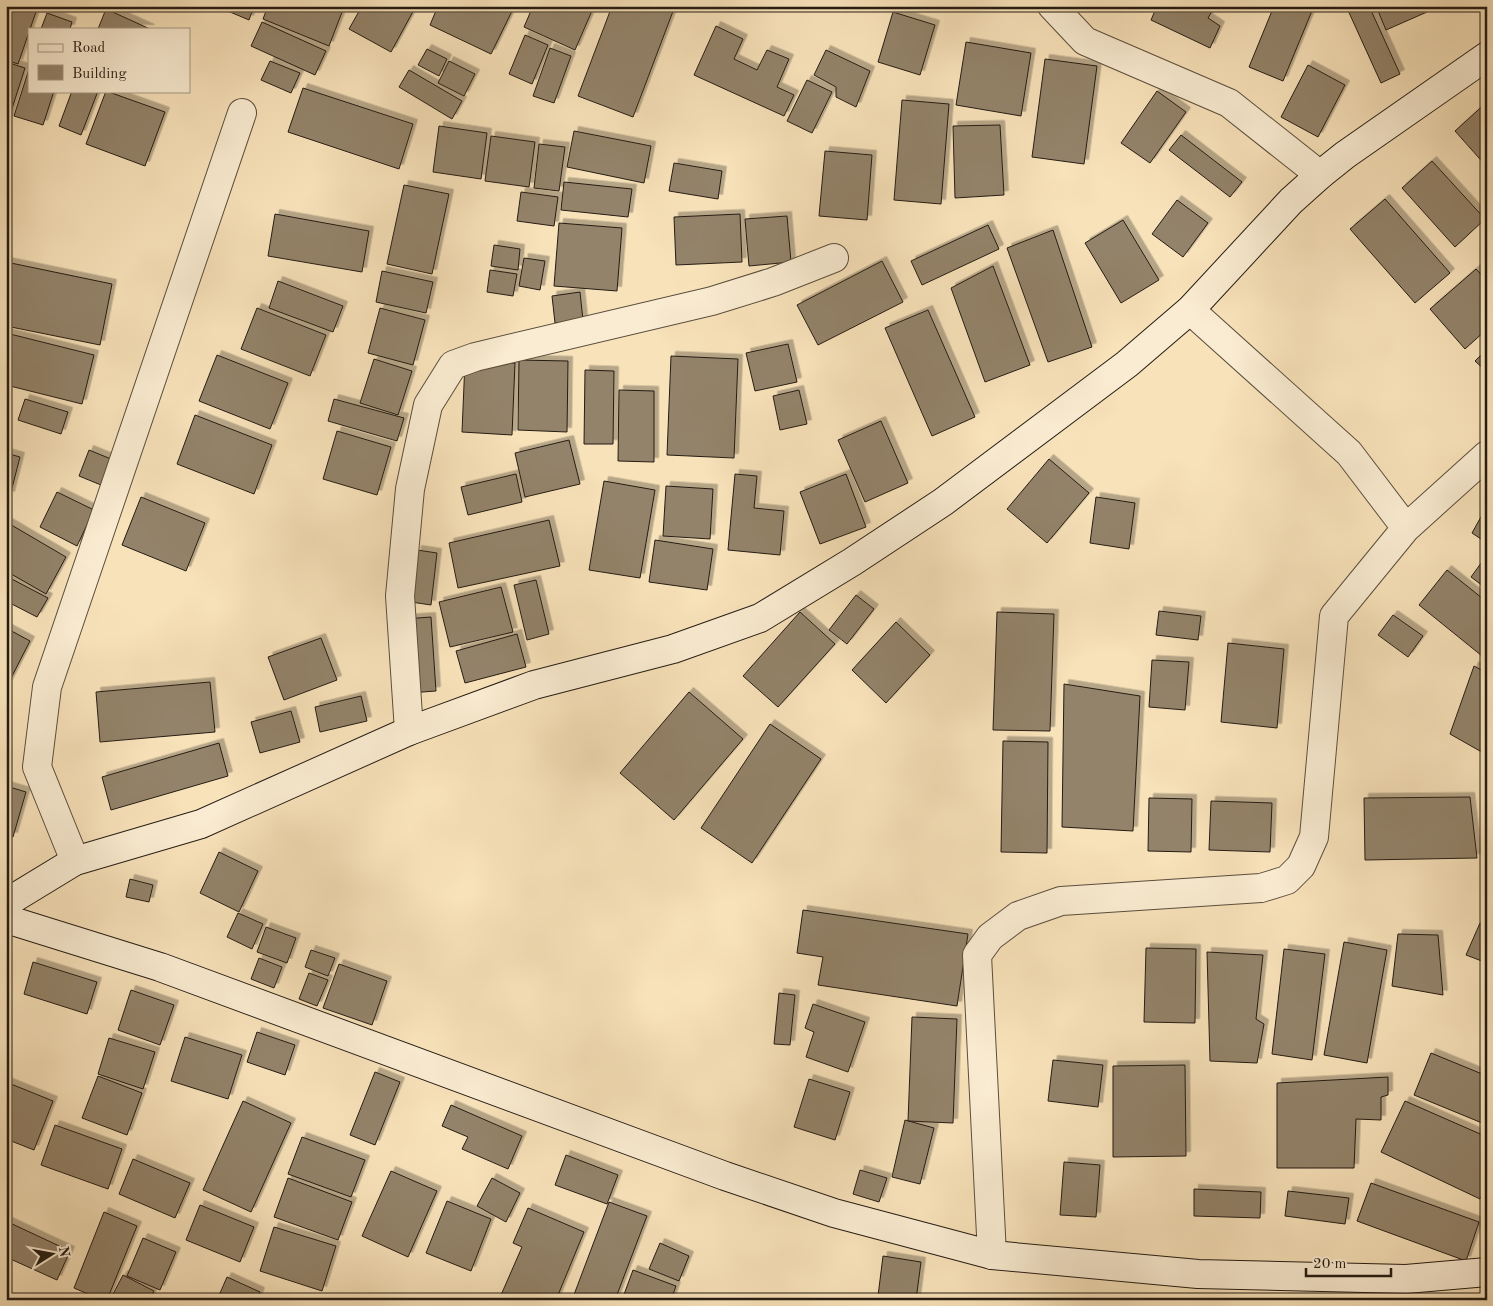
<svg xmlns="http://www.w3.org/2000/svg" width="1493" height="1306" font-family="'Old Standard TT',serif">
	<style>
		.building { fill: #93836a; stroke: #251c13; filter: url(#shadow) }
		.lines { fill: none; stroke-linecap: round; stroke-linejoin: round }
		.street-casing { stroke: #5a4e3d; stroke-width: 30 }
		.secondary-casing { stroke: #251c13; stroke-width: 30 }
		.street { stroke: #faecd2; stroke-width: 28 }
		.secondary { stroke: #faecd2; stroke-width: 28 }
	</style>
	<defs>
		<filter id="shadow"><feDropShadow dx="4.5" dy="-4.5" stdDeviation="0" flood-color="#0004"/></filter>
	</defs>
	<rect width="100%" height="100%" fill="#f8e2ba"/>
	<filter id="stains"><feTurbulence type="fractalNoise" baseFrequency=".004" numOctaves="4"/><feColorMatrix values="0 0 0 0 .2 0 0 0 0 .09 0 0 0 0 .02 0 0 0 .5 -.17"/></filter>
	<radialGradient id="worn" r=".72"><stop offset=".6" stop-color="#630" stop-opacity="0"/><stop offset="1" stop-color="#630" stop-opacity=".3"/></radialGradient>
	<!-- building -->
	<path class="building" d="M6,6H29L37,9L18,64L6,60Z
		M216,6H254L249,20Z
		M268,6H342L344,7L329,46L263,19Z
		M362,6H416L391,52L349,29Z
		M438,6H513L514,7L491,54L430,25Z
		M533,6H594L575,50L524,27Z
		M612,6H675L633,117L578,96Z
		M1157,6H1215L1208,18L1220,26L1210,48L1151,20Z
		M1274,6H1314L1283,81L1249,67Z
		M1346,6H1369L1400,74L1381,83Z
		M1376,6H1425L1427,12L1386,30Z
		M106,9L150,29H98Z
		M893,12L935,25L920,75L878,62Z
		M47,13L72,22L70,29H41Z
		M262,22L326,51L315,75L251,46Z
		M716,26L743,39L734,59L757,70L767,50L789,59L777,87L794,95L784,116L694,75Z
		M525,35L548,45L532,84L509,74Z
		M966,42L1031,53L1021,116L956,105Z
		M550,48L571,56L554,103L533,96Z
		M427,49L447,59L439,76L418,65Z
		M826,50L870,71L856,107L836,97V87L814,75Z
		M1045,59L1097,66L1084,164L1032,157Z
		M270,61L300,73L291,93L261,80Z
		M449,61L475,74L464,96L438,83Z
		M6,62L25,68L8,121L6,120Z
		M1308,65L1345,85L1318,137L1281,117Z
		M29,69V91H54L43,125L14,116Z
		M409,70L462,101L452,119L399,87Z
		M807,80L832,92L812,133L787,121Z
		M303,88L413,124L399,169L288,132Z
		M72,91H98L81,135L59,126Z
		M106,91L165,112L145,166L86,144Z
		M1157,91L1186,112L1150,163L1121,143Z
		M902,100L949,104L941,204L894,200Z
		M1487,102V167L1455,131Z
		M1000,125L1004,195L955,198L953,126Z
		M439,126L487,133L481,179L433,172Z
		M574,131L651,146L644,183L567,167Z
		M1181,135L1242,182L1230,197L1169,150Z
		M491,136L535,142L529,187L485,181Z
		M539,144L565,147L559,191L534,188Z
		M825,151L872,155L867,220L819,216Z
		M1432,161L1485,219L1455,247L1402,188Z
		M674,163L722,171L718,199L669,191Z
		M564,182L632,189L628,217L561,210Z
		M404,185L449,194L432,274L387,264Z
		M521,192L558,197L554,226L517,221Z
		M1385,199L1450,273L1415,303L1350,229Z
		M1177,200L1208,223L1183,257L1152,234Z
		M275,214L369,231L362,272L268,256Z
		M740,214L742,262L676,265L674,217Z
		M787,216L791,262L749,266L745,219Z
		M1123,220L1159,280L1121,303L1085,243Z
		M559,223L622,228L617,291L554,286Z
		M988,225L999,249L922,285L911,261Z
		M1053,230L1092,347L1048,362L1007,248Z
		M494,245L520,249L518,270L491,266Z
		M524,258L545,261L540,290L519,286Z
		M882,261L903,302L818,345L797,305Z
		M6,262L112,284L100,345L6,326Z
		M993,266L1030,365L985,382L951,288Z
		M1476,269L1487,281V329L1465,349L1430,309Z
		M490,270L517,274L513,296L487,292Z
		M382,271L433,282L426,313L376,302Z
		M278,281L343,306L333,332L269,308Z
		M580,292L583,320L555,323L552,296Z
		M257,308L326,335L310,376L241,349Z
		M380,308L425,320L413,365L368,353Z
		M928,310L975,417L932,436L885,328Z
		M6,333L94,355L82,404L6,385Z
		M788,344L797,382L755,391L746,353Z
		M1487,349V372L1475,361Z
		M217,355L288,383L270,429L199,401Z
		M671,356L738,359L734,458L667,455Z
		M374,359L412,371L398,415L360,403Z
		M519,360L568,361L567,432L518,430Z
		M465,361L515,363L512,435L462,432Z
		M585,370L614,371L613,444H584Z
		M619,390L654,391V462L618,461Z
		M799,390L807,424L780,430L773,396Z
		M25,399L68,412L61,434L18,420Z
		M334,399L404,418L397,441L328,421Z
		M195,415L272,445L254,494L177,464Z
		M881,421L908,483L865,502L838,440Z
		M337,431L391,447L377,495L323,479Z
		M569,440L580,484L525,497L515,453Z
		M89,450L111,459L101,485L79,476Z
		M6,453L20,457L10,496L6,495Z
		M1049,459L1089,493L1047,543L1007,509Z
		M516,474L522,502L468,515L461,487Z
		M735,474L757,476L754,508L784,511L780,555L728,550Z
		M846,474L866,527L820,544L800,492Z
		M604,481L655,490L640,578L589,570Z
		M666,486L713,489L710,539L663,536Z
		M57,492L94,510L77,546L40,527Z
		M141,497L205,523L186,571L122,545Z
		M1096,497L1135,503L1129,549L1090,543Z
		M1487,506V543L1472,533Z
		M549,520L560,566L458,588L449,543Z
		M8,523L66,557L46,594L6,571V526Z
		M655,540L713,549L707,590L649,582Z
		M417,550L437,553L431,605L411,602Z
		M1487,555V589L1471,577Z
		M1447,570L1487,602V660L1419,605Z
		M6,576L48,598L37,617L6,601Z
		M536,580L549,634L527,640L514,585Z
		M501,587L513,632L450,647L439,602Z
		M856,595L874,609L847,644L829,630Z
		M1159,611L1201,616L1198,640L1156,635Z
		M800,612L835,644L778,707L743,676Z
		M997,612L1054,614L1050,731L993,730Z
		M1393,615L1423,636L1408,657L1378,635Z
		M431,617L436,691L409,693L404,619Z
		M896,622L930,655L886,703L852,670Z
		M6,628L30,641L8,684H6Z
		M517,634L526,667L465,683L456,651Z
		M321,638L337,680L284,700L268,657Z
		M1228,643L1284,649L1277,728L1221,722Z
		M1152,660L1189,662L1185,710L1149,707Z
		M1474,666L1487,673V755L1450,734Z
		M210,682L215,732L100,742L96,692Z
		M1064,684L1140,696L1133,831L1062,827Z
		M689,692L743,739L674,820L620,773Z
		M361,696L367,721L320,732L315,707Z
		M291,711L300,742L260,753L251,722Z
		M770,724L821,759L752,863L701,828Z
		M1003,741L1048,742L1047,853L1001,852Z
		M219,743L228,776L111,810L102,777Z
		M6,786L26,792L13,837L6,835Z
		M1470,797L1477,858L1365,860L1364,798Z
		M1149,798L1192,799L1191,852L1148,851Z
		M1211,801L1272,803L1270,852L1209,850Z
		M219,852L258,871L239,912L200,893Z
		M130,879L153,885L149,902L126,897Z
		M803,910L968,934L957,1006L818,985L823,957L797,953Z
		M238,913L263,924L252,949L227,937Z
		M1480,923L1487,926V963L1466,955Z
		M266,927L296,938L287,963L257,952Z
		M1398,934L1438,935L1443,995L1392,986Z
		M1344,942L1387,950L1367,1063L1324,1055Z
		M1146,948L1196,949L1195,1023L1144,1022Z
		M1284,949L1325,954L1312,1060L1272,1054Z
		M311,950L335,958L328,976L305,967Z
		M1207,952L1263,955L1256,1019L1264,1024L1257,1063L1210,1061Z
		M259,958L282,967L274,988L251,979Z
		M33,962L97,982L87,1014L24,994Z
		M339,964L387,981L372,1025L323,1008Z
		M309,973L328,980L317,1006L299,999Z
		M131,990L174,1005L160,1045L118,1030Z
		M779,993L795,995L790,1045L774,1044Z
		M813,1004L865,1022L848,1072L806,1057L814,1032L805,1028Z
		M912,1017L957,1019L953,1123L908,1121Z
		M257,1032L295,1045L285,1075L247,1062Z
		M185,1037L242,1055L228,1099L171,1081Z
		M109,1038L155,1052L143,1089L98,1074Z
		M1431,1053L1487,1076V1125L1414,1095Z
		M1053,1060L1103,1065L1098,1107L1048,1101Z
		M1185,1065L1186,1156L1113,1157V1066Z
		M375,1072L400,1082L375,1145L350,1135Z
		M98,1076L142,1093L127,1135L82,1118Z
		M1388,1077V1095L1381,1097V1120L1356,1119L1354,1168H1277V1083Z
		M809,1079L850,1092L835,1140L794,1127Z
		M6,1082L53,1101L34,1150L6,1139Z
		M243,1101L291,1123L251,1212L203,1190Z
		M1405,1101L1487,1137V1182L1480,1199L1381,1152Z
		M451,1105L522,1136L508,1169L462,1149L468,1137L442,1126Z
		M905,1120L934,1128L920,1184L892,1177Z
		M55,1125L122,1149L108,1189L41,1165Z
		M302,1137L365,1160L351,1197L288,1174Z
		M566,1155L618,1175L607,1204L555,1185Z
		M133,1159L190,1183L175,1218L119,1194Z
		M1064,1162L1100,1165L1096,1217L1060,1215Z
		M860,1170L887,1178L879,1202L853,1194Z
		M391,1171L437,1191L408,1257L362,1236Z
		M288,1178L352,1202L338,1240L274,1217Z
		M492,1178L520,1193L506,1222L477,1206Z
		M1371,1183L1479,1222L1466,1261L1357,1221Z
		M1194,1189L1261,1192L1260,1218L1194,1216Z
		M1288,1191L1349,1198L1345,1224L1285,1216Z
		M447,1201L491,1219L471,1271L426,1253Z
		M609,1202L647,1216L615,1300H572Z
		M200,1205L254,1227L240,1262L186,1240Z
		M528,1208L584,1232L556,1300H511L501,1295L522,1247L513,1243Z
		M104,1212L137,1226L107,1300H102L74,1288Z
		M8,1222L70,1251L57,1280L6,1257Z
		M274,1227L336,1246L322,1291L260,1271Z
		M143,1238L176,1252L160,1290L127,1276Z
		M660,1243L689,1256L679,1281L649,1269Z
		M883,1256L921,1262L916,1300L878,1296Z
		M633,1270L676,1286L671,1300H622Z
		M123,1275L154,1291L149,1300H110Z
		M227,1277L260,1292L257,1300H217Z"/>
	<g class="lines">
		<defs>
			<path id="street" d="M1052,6L1085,41L1229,103L1320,175
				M1190,310L1349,453L1406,528
				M409,731L400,596L410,489L428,405L453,365L475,357L712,301L773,282L834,258
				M75,861L37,767L47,687L242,113
				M992,1255L977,955L990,937L1018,916L1061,901L1261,888L1287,880L1301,866L1314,837L1334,616L1406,528L1487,455"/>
			<path id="secondary" d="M6,903L75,861L201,824L409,731L534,685L673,649L760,618L852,562L943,502L1127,364L1190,310L1291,201L1320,175L1345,155L1487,56
				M6,919L160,967L725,1176L834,1213L992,1255L1198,1274L1406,1279L1487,1272"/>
		</defs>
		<!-- street casing -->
		<use href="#street" class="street-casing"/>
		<!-- secondary casing -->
		<use href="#secondary" class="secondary-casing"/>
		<!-- street -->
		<use href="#street" class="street"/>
		<!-- secondary -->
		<use href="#secondary" class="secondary"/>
	</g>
	<!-- margin -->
	<rect width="1493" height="1306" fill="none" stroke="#f8e2ba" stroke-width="25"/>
	<rect x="8" y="8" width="1478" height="1291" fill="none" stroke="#251c13" stroke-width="2.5"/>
	<rect x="12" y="12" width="1468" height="1281" fill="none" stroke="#251c13"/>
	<!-- legend -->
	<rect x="28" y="28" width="162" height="65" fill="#faecd2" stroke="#a59986"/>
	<rect x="38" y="44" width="25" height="8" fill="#faecd2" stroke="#a59986"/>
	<text x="72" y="52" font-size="15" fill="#251c13">Road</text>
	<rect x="38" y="65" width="25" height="15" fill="#93836a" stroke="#a59986"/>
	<text x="72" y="78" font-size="15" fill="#251c13">Building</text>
	<!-- north arrow -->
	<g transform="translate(52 1254) rotate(79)" stroke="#faecd2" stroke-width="4" paint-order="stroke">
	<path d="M0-4L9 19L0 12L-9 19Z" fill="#251c13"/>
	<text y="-8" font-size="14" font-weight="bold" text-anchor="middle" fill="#251c13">N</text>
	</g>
	<!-- scale -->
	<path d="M1306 1268v8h85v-8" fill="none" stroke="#251c13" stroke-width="2.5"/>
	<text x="1313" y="1268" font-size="15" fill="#251c13" stroke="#faecd2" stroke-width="4" paint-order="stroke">20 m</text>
	<rect width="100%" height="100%" filter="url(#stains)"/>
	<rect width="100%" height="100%" fill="url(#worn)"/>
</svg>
